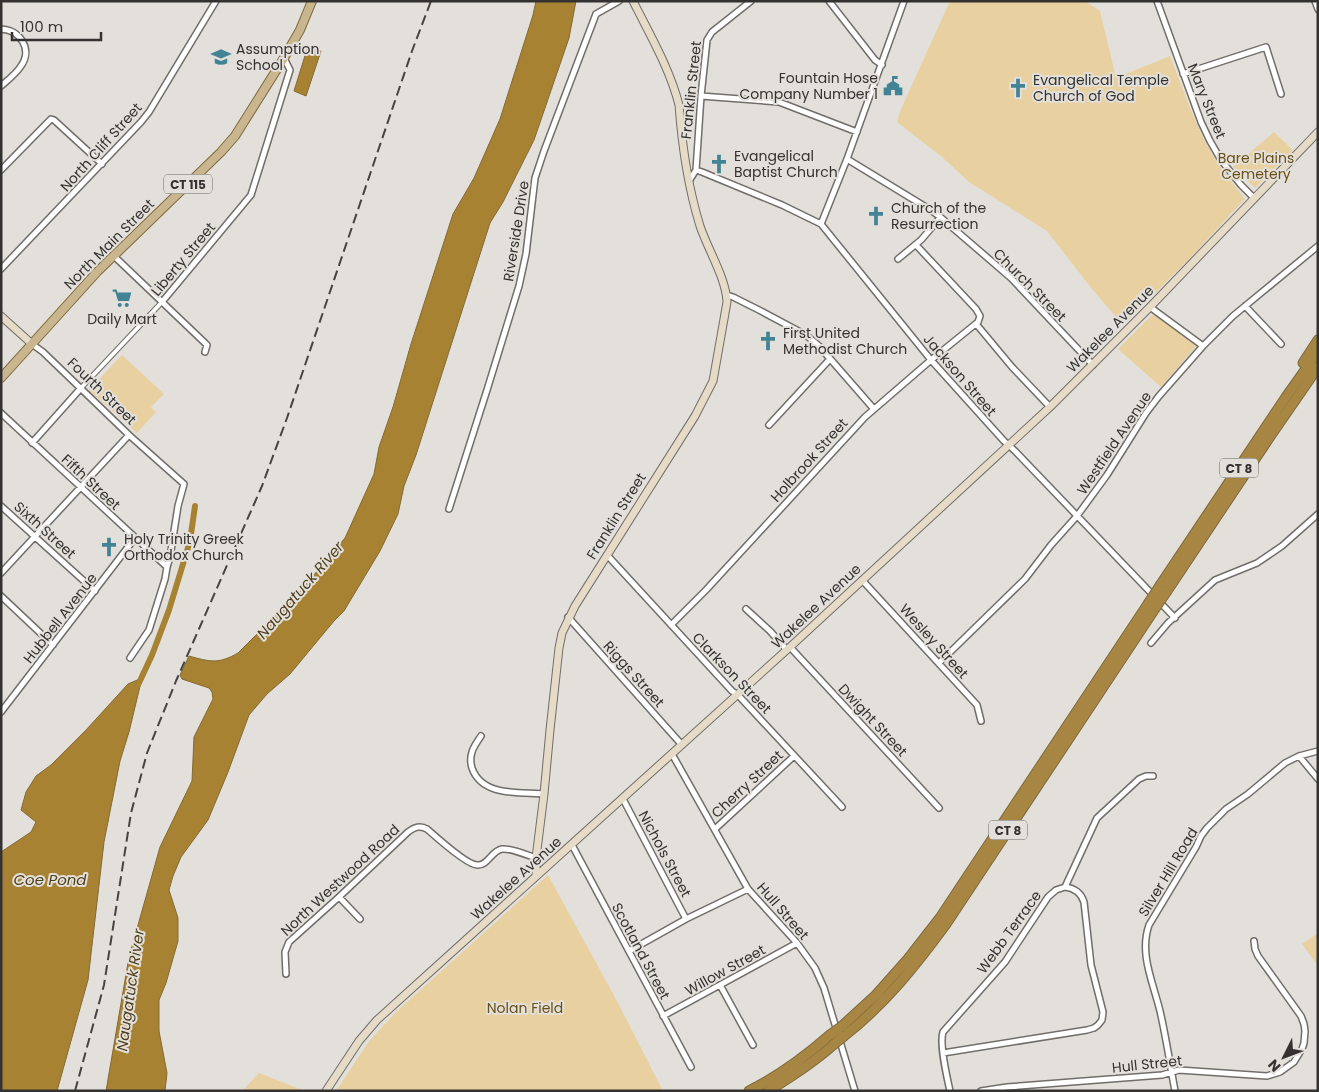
<svg xmlns="http://www.w3.org/2000/svg" width="1319" height="1092" font-family="Poppins,sans-serif">
	<style>
		.green { fill: #e8d0a0 }
		.water { fill: #a78233; stroke: #846a32 }
		.lines { fill: none; stroke-linecap: round; stroke-linejoin: round }
		.canal { stroke: #a78233; stroke-width: 6 }
		.pedestrian-casing { stroke: #716e6a; stroke-width: 6 }
		.minor-casing { stroke: #716e6a; stroke-width: 8 }
		.secondary-casing { stroke: #716e6a; stroke-width: 9 }
		.primary-casing { stroke: #7e693c; stroke-width: 10 }
		.motorway-casing { stroke: #7e693c; stroke-width: 11 }
		.pedestrian { stroke: #fff; stroke-width: 4 }
		.minor { stroke: #fff; stroke-width: 5 }
		.secondary { stroke: #e5dbc7; stroke-width: 7 }
		.primary { stroke: #cab68e; stroke-width: 8 }
		.motorway { stroke: #a78643; stroke-width: 9 }
		.rail { stroke: #454442; stroke-width: 2; stroke-dasharray: 10 5; stroke-linecap: butt }
		.motorway-bridge-casing { stroke: #7e693c; stroke-width: 11; stroke-linecap: butt }
		.motorway-bridge { stroke: #a78643; stroke-width: 9 }
		.labels { text-anchor: middle; dominant-baseline: central; stroke-width: 4; stroke-linejoin: round; paint-order: stroke }
		.shield { fill: #e3e0db; stroke: #686663; stroke-width: 1 }
		.shield-label { font-size: 12px; font-weight: bold; fill: #333230 }
		.poi-label { font-size: 14px; fill: #333230; stroke: #e3e0db; text-anchor: start }
		.street-label { font-size: 14px; fill: #333230; stroke: #e3e0db }
		.park-label { font-size: 14px; fill: #694f14; stroke: #e3e0db }
		.water-label { font-size: 15px; font-style: italic; fill: #4f3f1d; stroke: #e3e0db }
	</style>
	<rect width="100%" height="100%" fill="#e3e0db"/>
	<!-- green -->
	<path class="green" d="M950,1H1085L1100,11L1116,78L1170,56C1182,86 1192,117 1207,145C1217,165 1232,182 1245,199L1190,258L1123,325L1092,289L1047,231L969,182L942,157L897,122L901,109Z
		M1274,132L1293,150L1255,188L1233,167Z
		M1152,315L1157,316L1196,346L1161,387L1118,349Z
		M122,355L164,394L151,407L156,412L137,433L89,390Z
		M548,875L617,1001L663,1091H336L370,1040L396,1012Z
		M1318,933V966L1302,944Z
		M259,1073L305,1091H242Z"/>
	<!-- water -->
	<path class="water" d="M536,1H576L569,38L534,140L503,202L490,223L416,455L404,486L398,514L380,551L344,611L334,621L290,674L267,694L249,715L228,772L208,820L181,857L173,876L169,890L178,918V941L166,983L159,1000V1031L167,1073L165,1091H106L129,957L160,847L192,781L194,737L213,699L212,692L209,688L182,679L180,675L189,656C210,662 219,664 238,653L302,589L345,538L374,474L379,447L393,407L411,344L453,214L474,178L500,119L533,15Z
		M308,46L321,51L306,96L294,91Z
		M142,678L129,732L120,761L104,842L88,980L57,1091H1V852L31,832L36,822L21,810L26,792L36,776L51,765L86,730L128,684Z"/>
	<g class="lines">
		<!-- canal -->
		<path class="canal" d="M138,685L152,655L169,610L190,541L195,506"/>
		<defs>
			<path id="pedestrian" d="M81,388L162,302"/>
			<path id="minor" d="M829,1L875,60L882,65
				M1157,1L1201,122L1210,141L1221,160L1241,185L1254,198
				M1315,1L1318,9
				M1,29C20,30 33,49 21,66C16,74 8,80 1,86
				M1183,74L1266,47L1281,94
				M701,96L779,102L857,132
				M847,159L929,209L939,216L1011,278L1093,365
				M1,170L51,119L54,120L102,164
				M696,170L701,96L707,40L712,32L751,1
				M689,181L696,170L702,172L782,205L821,224L931,360L1004,441L1015,451L1175,618
				M821,224L847,159L904,1
				M114,256L205,343L207,345L205,352
				M898,259L921,240L940,218
				M1,269L141,122L149,112L216,1
				M727,295L733,297L759,310L806,335L819,346L873,408
				M162,302L251,195L290,70L284,58
				M1245,306L1281,344
				M1150,307L1203,346
				M977,325L1012,367L1050,407
				M32,344L43,352L129,435L184,484L178,506L170,557L167,567L165,579L149,630L130,658
				M1,413L167,567
				M769,425L830,359
				M32,443L81,388
				M1,506L95,591
				M449,509L487,390L519,286L526,254L535,178L544,151L596,14L619,1
				M607,555L732,691L738,695L842,807
				M1,573L129,435
				M862,580L977,705L981,721
				M1,596L53,645
				M746,609L770,631L787,650
				M568,617L682,745
				M671,625L706,590L865,417L931,360L978,322L980,316L976,309L916,245
				M1151,643L1168,623L1215,580L1257,563L1282,546L1318,514
				M790,647L939,808
				M939,663L1025,579L1051,545L1077,516L1107,475L1146,413L1159,396L1203,346L1233,316L1318,246
				M1,712L135,538
				M481,736C474,746 468,755 472,768C482,797 520,792 544,794
				M672,754L748,889L797,943L815,968L824,988L855,1091
				M1299,756L1318,779
				M623,799L686,919
				M715,829L794,756
				M572,845L691,1067
				M1065,887L1097,818L1139,779L1146,776H1153
				M339,897L360,919
				M629,951L686,919L748,889
				M286,974L285,952L289,942L339,897L408,832C415,827 420,825 427,829C436,837 467,865 477,865C488,866 491,851 502,849C511,848 527,855 536,858
				M720,985L753,1045
				M663,1016L797,943
				M943,1053L1087,1030L1094,1028L1098,1025L1102,1020L1103,1012L1091,965L1084,902C1081,893 1074,888 1065,887L1056,890L1048,897L1005,962L943,1032C939,1044 947,1077 950,1091
				M981,1091L1007,1087L1162,1075L1179,1070L1267,1076L1280,1072L1294,1062L1302,1049L1304,1043L1305,1031L1304,1024L1301,1016L1258,956L1255,949L1254,941
				M1175,1091C1170,1064 1166,1037 1160,1011C1153,982 1139,954 1149,925L1196,847L1201,836L1207,828L1226,809L1248,794L1285,763L1299,756L1318,751"/>
			<path id="secondary" d="M1,316L32,344
				M536,876V858L544,794L550,730L559,648L562,633L575,606L695,416L713,381L727,302C726,278 708,250 700,226C688,187 682,146 679,105C670,69 650,35 633,1
				M326,1091L359,1041L377,1020L790,647L1050,407L1150,307L1318,132"/>
			<path id="primary" d="M1,378L97,272L221,152L235,136L284,58L300,30L312,1"/>
			<path id="motorway" d="M1303,363L1318,340
				M1161,584L1286,397L1318,352
				M1167,591L1269,438L1318,367
				M841,1027L876,995L908,959L940,918L1148,604
				M844,1036C884,1005 916,965 946,924L1154,610
				M749,1091C779,1076 805,1057 830,1035
				M768,1091C791,1077 813,1063 833,1045"/>
		</defs>
		<!-- pedestrian casing -->
		<use href="#pedestrian" class="pedestrian-casing"/>
		<!-- minor casing -->
		<use href="#minor" class="minor-casing"/>
		<!-- secondary casing -->
		<use href="#secondary" class="secondary-casing"/>
		<!-- primary casing -->
		<use href="#primary" class="primary-casing"/>
		<!-- motorway casing -->
		<use href="#motorway" class="motorway-casing"/>
		<!-- pedestrian -->
		<use href="#pedestrian" class="pedestrian"/>
		<!-- minor -->
		<use href="#minor" class="minor"/>
		<!-- secondary -->
		<use href="#secondary" class="secondary"/>
		<!-- primary -->
		<use href="#primary" class="primary"/>
		<!-- motorway -->
		<use href="#motorway" class="motorway"/>
		<!-- rail -->
		<path class="rail" d="M75,1091L104,985L131,813L147,753L176,681L262,486L287,418L412,51L431,1"/>
		<defs>
			<path id="motorway-bridge" d="M1148,604L1161,584
				M1154,610L1167,591
				M830,1035L841,1027
				M833,1045L844,1036"/>
		</defs>
		<!-- motorway-bridge casing -->
		<use href="#motorway-bridge" class="motorway-bridge-casing"/>
		<!-- motorway-bridge -->
		<use href="#motorway-bridge" class="motorway-bridge"/>
	</g>
	<!-- icons -->
	<defs>
		<symbol id="school-bare" viewBox="-9 -9 18 18"><path d="M0-5L7-2L0 1L-7-2ZM-4 1L0 2.5L4 1V4Q0 6-4 4Z" fill="#428395" stroke="#e3e0db" stroke-width="2.5" paint-order="stroke"/></symbol>
		<symbol id="civic-bare" viewBox="-9 -9 18 18"><path d="M-.6-6.5H3V-4.5H.6V-3L4-1V1h2V6H-6V1h2V-1L-.6-3ZM-1.2 2.5V6h2.4V2.5Z" fill="#428395" stroke="#e3e0db" stroke-width="2.5" paint-order="stroke"/></symbol>
		<symbol id="church-bare" viewBox="-9 -9 18 18"><path d="M-1.2-6h2.4v3.5h3.3v2.4h-3.3V6h-2.4V-.1h-3.3v-2.4h3.3Z" fill="#428395" stroke="#e3e0db" stroke-width="2.5" paint-order="stroke"/></symbol>
		<symbol id="supermarket-bare" viewBox="-9 -9 18 18"><path d="M-6-5.5h2.5l.6 2H6L4.5 2H-2.5L-4.4-4H-6ZM-1.5 3.2a1.3 1.3 0 1 0 .1 0ZM3 3.2a1.3 1.3 0 1 0 .1 0Z" fill="#428395" stroke="#e3e0db" stroke-width="2.5" paint-order="stroke"/></symbol>
	</defs>
	<g fill-rule="evenodd">
		<use href="#school-bare" x="207" y="43" width="28" height="28"/>
		<use href="#civic-bare" x="879" y="72" width="28" height="28"/>
		<use href="#church-bare" x="1004" y="74" width="28" height="28"/>
		<use href="#church-bare" x="705" y="150" width="28" height="28"/>
		<use href="#church-bare" x="862" y="202" width="28" height="28"/>
		<use href="#supermarket-bare" x="108" y="284" width="28" height="28"/>
		<use href="#church-bare" x="754" y="327" width="28" height="28"/>
		<use href="#church-bare" x="95" y="533" width="28" height="28"/>
	</g>
	<g class="labels">
		<!-- shield labels -->
		<g class="shield">
			<rect x="164" y="174.5" width="48" height="19" rx="4"/>
			<rect x="1220" y="458.5" width="38" height="19" rx="4"/>
			<rect x="989" y="820.5" width="38" height="19" rx="4"/>
		</g>
		<g class="shield-label">
			<text x="188" y="184">CT 115</text>
			<text x="1239" y="468">CT 8</text>
			<text x="1008" y="830">CT 8</text>
		</g>
		<!-- poi labels -->
		<g class="poi-label">
			<text x="236" y="49">Assumption<tspan x="236" dy="16">School</tspan></text>
			<text x="878" y="78" text-anchor="end">Fountain Hose<tspan x="878" dy="16">Company Number 1</tspan></text>
			<text x="1033" y="80">Evangelical Temple<tspan x="1033" dy="16">Church of God</tspan></text>
			<text x="734" y="156">Evangelical<tspan x="734" dy="16">Baptist Church</tspan></text>
			<text x="891" y="208">Church of the<tspan x="891" dy="16">Resurrection</tspan></text>
			<text x="122" y="319" text-anchor="middle">Daily Mart</text>
			<text x="783" y="333">First United<tspan x="783" dy="16">Methodist Church</tspan></text>
			<text x="124" y="539">Holy Trinity Greek<tspan x="124" dy="16">Orthodox Church</tspan></text>
		</g>
		<!-- street labels -->
		<g class="street-label">
			<text transform="translate(691 90) rotate(-84)">Franklin Street</text>
			<text transform="translate(1207 101) rotate(68)">Mary Street</text>
			<text transform="translate(101 147) rotate(-48)">North Cliff Street</text>
			<text transform="translate(516 231) rotate(-81)">Riverside Drive</text>
			<text transform="translate(109 244) rotate(-45)">North Main Street</text>
			<text transform="translate(183 259) rotate(-50)">Liberty Street</text>
			<text transform="translate(1030 285) rotate(45)">Church Street</text>
			<text transform="translate(1110 329) rotate(-45)">Wakelee Avenue</text>
			<text transform="translate(960 375) rotate(49)">Jackson Street</text>
			<text transform="translate(102 391) rotate(44)">Fourth Street</text>
			<text transform="translate(1114 443) rotate(-56)">Westfield Avenue</text>
			<text transform="translate(809 460) rotate(-48)">Holbrook Street</text>
			<text transform="translate(91 482) rotate(43)">Fifth Street</text>
			<text transform="translate(616 516) rotate(-58)">Franklin Street</text>
			<text transform="translate(45 530) rotate(42)">Sixth Street</text>
			<text transform="translate(816 606) rotate(-43)">Wakelee Avenue</text>
			<text transform="translate(60 618) rotate(-52)">Hubbell Avenue</text>
			<text transform="translate(934 641) rotate(48)">Wesley Street</text>
			<text transform="translate(732 673) rotate(46)">Clarkson Street</text>
			<text transform="translate(634 674) rotate(48)">Riggs Street</text>
			<text transform="translate(873 720) rotate(47)">Dwight Street</text>
			<text transform="translate(747 784) rotate(-43)">Cherry Street</text>
			<text transform="translate(665 854) rotate(62)">Nichols Street</text>
			<text transform="translate(1168 872) rotate(-59)">Silver Hill Road</text>
			<text transform="translate(516 878) rotate(-42)">Wakelee Avenue</text>
			<text transform="translate(340 880) rotate(-43)">North Westwood Road</text>
			<text transform="translate(783 911) rotate(49)">Hull Street</text>
			<text transform="translate(1009 932) rotate(-54)">Webb Terrace</text>
			<text transform="translate(641 951) rotate(62)">Scotland Street</text>
			<text transform="translate(725 970) rotate(-29)">Willow Street</text>
			<text transform="translate(1147 1064) rotate(-6)">Hull Street</text>
		</g>
		<!-- park labels -->
		<g class="park-label">
			<text x="1256" y="158">Bare Plains<tspan x="1256" dy="16">Cemetery</tspan></text>
			<text x="525" y="1008">Nolan Field</text>
		</g>
		<!-- water labels -->
		<g class="water-label">
			<text transform="translate(300 590) rotate(-49)">Naugatuck River</text>
			<text x="50" y="879">Coe Pond</text>
			<text transform="translate(130 990) rotate(-82)">Naugatuck River</text>
		</g>
	</g>
	<!-- border -->
	<rect width="1319" height="1092" fill="none" stroke="#333230" stroke-width="5"/>
	<!-- north arrow -->
	<g transform="translate(1284 1057) rotate(228)" stroke="#e3e0db" stroke-width="4" paint-order="stroke">
	<path d="M0-4L9 19L0 12L-9 19Z" fill="#333230"/>
	<text y="-8" font-size="14" font-weight="bold" text-anchor="middle" fill="#333230">N</text>
	</g>
	<!-- scale -->
	<path d="M12 32v8h89v-8" fill="none" stroke="#333230" stroke-width="2.5"/>
	<text x="20" y="32" font-size="15" fill="#333230" stroke="#e3e0db" stroke-width="4" paint-order="stroke">100 m</text>
</svg>
